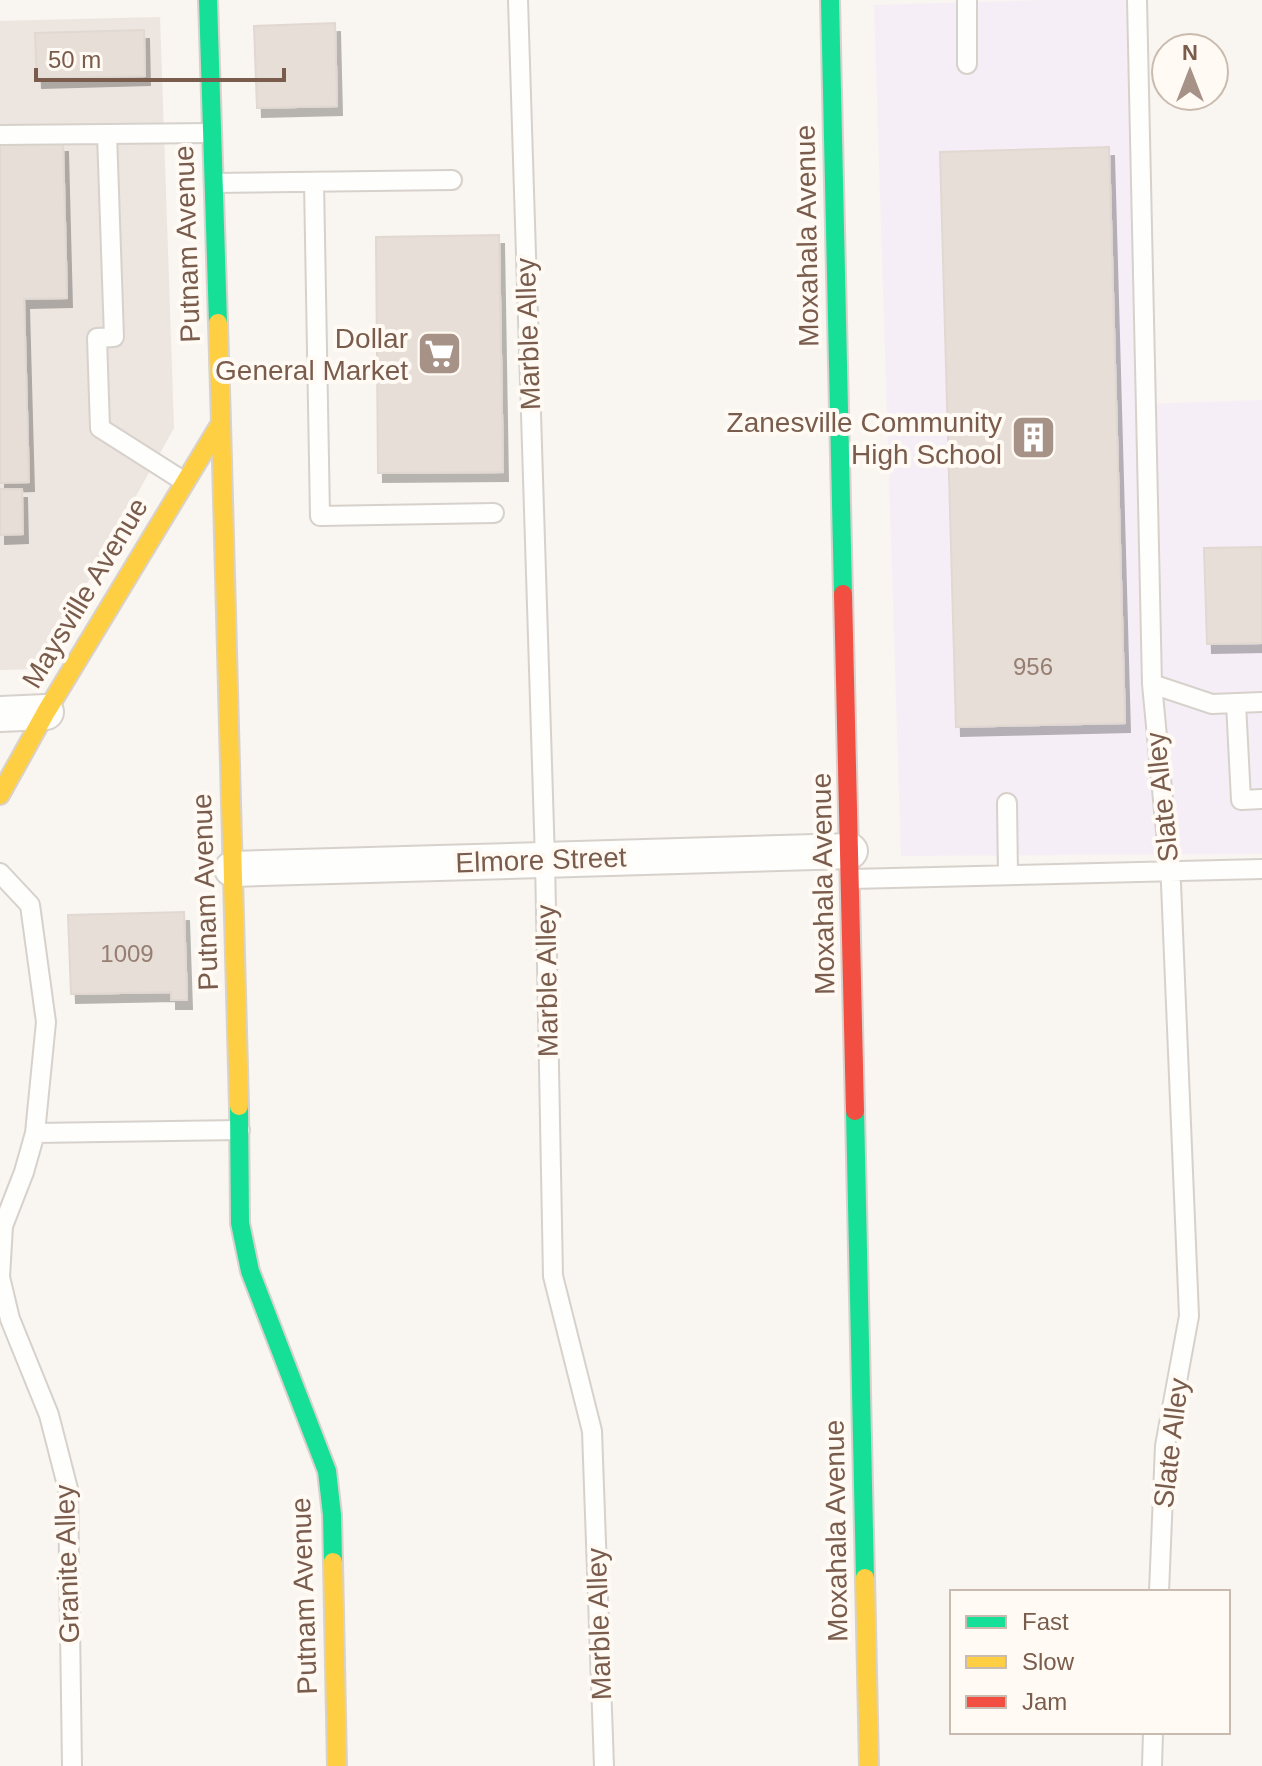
<svg xmlns="http://www.w3.org/2000/svg" width="1262" height="1766" font-family="Arial,sans-serif">
	<style>
		.industrial { fill: #ede5e0 }
		.education { fill: #f6eef6 }
		.building { fill: #e6ded7; stroke: #e2d8d2; stroke-width: 2; filter: url(#shadow) }
		.lines { fill: none; stroke-linecap: round; stroke-linejoin: round }
		.lane-casing { stroke: #d7d1cb; stroke-width: 22 }
		.street-casing { stroke: #d7d1cb; stroke-width: 38 }
		.fast-casing { stroke: #d9d2cb; stroke-width: 22 }
		.slow-casing { stroke: #d9d2cb; stroke-width: 22 }
		.jam-casing { stroke: #d9d2cb; stroke-width: 22 }
		.lane { stroke: #fefefd; stroke-width: 18 }
		.street { stroke: #fefefd; stroke-width: 34 }
		.fast { stroke: #16e098; stroke-width: 18 }
		.slow { stroke: #ffcf43; stroke-width: 18 }
		.jam { stroke: #f24e42; stroke-width: 18 }
		.labels { text-anchor: middle; dominant-baseline: central; stroke-width: 8; stroke-linejoin: round; paint-order: stroke }
		.number-label { font-size: 24px; fill: #977e72 }
		.street-label { font-size: 28px; fill: #7a5c4d; stroke: #fffaf3 }
		.poi-label { font-size: 28px; fill: #7a5c4d; stroke: #fffaf3; text-anchor: end }
	</style>
	<defs>
		<filter id="shadow"><feDropShadow dx="5" dy="9" stdDeviation="0" flood-color="#0004"/></filter>
	</defs>
	<rect width="100%" height="100%" fill="#f9f5f0"/>
	<!-- industrial -->
	<path class="industrial" d="M160,17L174,428L39,669L0,670V21Z"/>
	<!-- education -->
	<path class="education" d="M1045,0H1127L1138,404L1262,400V854L901,856L874,5Z"/>
	<!-- building -->
	<path class="building" d="M335,23L337,106L257,108L254,26Z
		M144,30L145,76L37,79L35,33Z
		M63,143L67,298L24,299L29,482L0,483V144Z
		M1109,147L1125,723L956,727L940,152Z
		M499,235L503,472L378,473L376,237Z
		M0,489H22L23,534L0,535Z
		M1262,547V643L1207,644L1204,548Z
		M184,912L187,1000H171V992L71,994L68,915Z"/>
	<g class="lines">
		<defs>
			<path id="lane" d="M518,0L545,860L553,1276L592,1431L604,1766
				M967,0V64
				M1137,0L1152,684L1171,884L1189,1316L1165,1446L1159,1592
				M107,134L114,337L97,338L100,428L185,482
				M0,135L212,133
				M314,182L320,516L494,513
				M214,183L452,180
				M1152,684L1212,704L1262,702
				M1236,703L1241,800L1262,799
				M1007,803L1008,875
				M0,873L30,905L46,1022L35,1133L24,1172L3,1226L0,1277
				M851,879L1262,869
				M35,1133L240,1130
				M0,1277L10,1319L49,1415L68,1489L72,1766
				M1152,1766L1153,1732"/>
			<path id="street" d="M0,714L46,712
				M232,869L850,851"/>
			<path id="fast" d="M208,0L218,323
				M830,0L843,594
				M239,1106L240,1223L250,1271L327,1471L332,1515L333,1562
				M855,1111L865,1578"/>
			<path id="slow" d="M221,423L239,1106
				M0,795L46,712L221,423L218,323
				M333,1562L337,1766
				M865,1578L869,1766"/>
			<path id="jam" d="M843,594L855,1111"/>
		</defs>
		<!-- lane casing -->
		<use href="#lane" class="lane-casing"/>
		<!-- street casing -->
		<use href="#street" class="street-casing"/>
		<!-- fast casing -->
		<use href="#fast" class="fast-casing"/>
		<!-- slow casing -->
		<use href="#slow" class="slow-casing"/>
		<!-- jam casing -->
		<use href="#jam" class="jam-casing"/>
		<!-- lane -->
		<use href="#lane" class="lane"/>
		<!-- street -->
		<use href="#street" class="street"/>
		<!-- fast -->
		<use href="#fast" class="fast"/>
		<!-- slow -->
		<use href="#slow" class="slow"/>
		<!-- jam -->
		<use href="#jam" class="jam"/>
	</g>
	<!-- icons -->
	<defs>
		<symbol id="supermarket-square" viewBox="-11 -11 22 22"><rect x="-9" y="-9" width="18" height="18" rx="4" fill="#a69286" stroke="#fffaf3"/><path d="M-6-5.5h2.5l.6 2H6L4.5 2H-2.5L-4.4-4H-6ZM-1.5 3.2a1.3 1.3 0 1 0 .1 0ZM3 3.2a1.3 1.3 0 1 0 .1 0Z" fill="#fff"/></symbol>
		<symbol id="building-square" viewBox="-11 -11 22 22"><rect x="-9" y="-9" width="18" height="18" rx="4" fill="#a69286" stroke="#fffaf3"/><path d="M-4-6H4V6H1V3H-1V6H-4ZM-2.5-4.3h1.7v1.8h-1.7ZM.8-4.3h1.7v1.8H.8ZM-2.5-1h1.7V.8h-1.7ZM.8-1h1.7V.8H.8Z" fill="#fff"/></symbol>
	</defs>
	<g fill-rule="evenodd">
		<use href="#supermarket-square" x="414" y="328" width="51" height="51"/>
		<use href="#building-square" x="1008" y="412" width="51" height="51"/>
	</g>
	<g class="labels">
		<!-- number labels -->
		<g class="number-label">
			<text x="1033" y="666">956</text>
			<text x="127" y="953">1009</text>
		</g>
		<!-- street labels -->
		<g class="street-label">
			<text transform="translate(807 236) rotate(-91)">Moxahala Avenue</text>
			<text transform="translate(187 244) rotate(-92)">Putnam Avenue</text>
			<text transform="translate(528 334) rotate(-92)">Marble Alley</text>
			<text transform="translate(85 593) rotate(-59)">Maysville Avenue</text>
			<text transform="translate(1162 797) rotate(-96)">Slate Alley</text>
			<text transform="translate(541 860) rotate(-2)">Elmore Street</text>
			<text transform="translate(823 884) rotate(-91)">Moxahala Avenue</text>
			<text transform="translate(205 892) rotate(-92)">Putnam Avenue</text>
			<text transform="translate(547 981) rotate(-91)">Marble Alley</text>
			<text transform="translate(1171 1443) rotate(-83)">Slate Alley</text>
			<text transform="translate(836 1531) rotate(-91)">Moxahala Avenue</text>
			<text transform="translate(67 1564) rotate(-92)">Granite Alley</text>
			<text transform="translate(304 1596) rotate(-92)">Putnam Avenue</text>
			<text transform="translate(599 1624) rotate(-92)">Marble Alley</text>
		</g>
		<!-- poi labels -->
		<g class="poi-label">
			<text x="408" y="338">Dollar<tspan x="408" dy="32">General Market</tspan></text>
			<text x="1002" y="422">Zanesville Community<tspan x="1002" dy="32">High School</tspan></text>
		</g>
	</g>
	<!-- legend -->
	<rect x="950" y="1590" width="280" height="144" fill="#fffaf3" stroke="#cabbb1" stroke-width="2"/>
	<rect x="966" y="1616" width="40" height="12" fill="#16e098" stroke="#cabbb1" stroke-width="2"/>
	<text x="1022" y="1630" font-size="24" fill="#7a5c4d">Fast</text>
	<rect x="966" y="1656" width="40" height="12" fill="#ffcf43" stroke="#cabbb1" stroke-width="2"/>
	<text x="1022" y="1670" font-size="24" fill="#7a5c4d">Slow</text>
	<rect x="966" y="1696" width="40" height="12" fill="#f24e42" stroke="#cabbb1" stroke-width="2"/>
	<text x="1022" y="1710" font-size="24" fill="#7a5c4d">Jam</text>
	<!-- north arrow -->
	<g transform="translate(1190 72)"><circle r="38" fill="#fffaf3" stroke="#cabbb1" stroke-width="2"/>
	<path d="M0-6L14 30L0 20L-14 30Z" fill="#a69286"/>
	<text y="-12" font-size="22" font-weight="bold" text-anchor="middle" fill="#7a5c4d">N</text>
	</g>
	<!-- scale -->
	<path d="M36 68v12h248v-12" fill="none" stroke="#7a5c4d" stroke-width="4"/>
	<text x="48" y="68" font-size="24" fill="#7a5c4d" stroke="#fffaf3" stroke-width="6" paint-order="stroke">50 m</text>
</svg>
